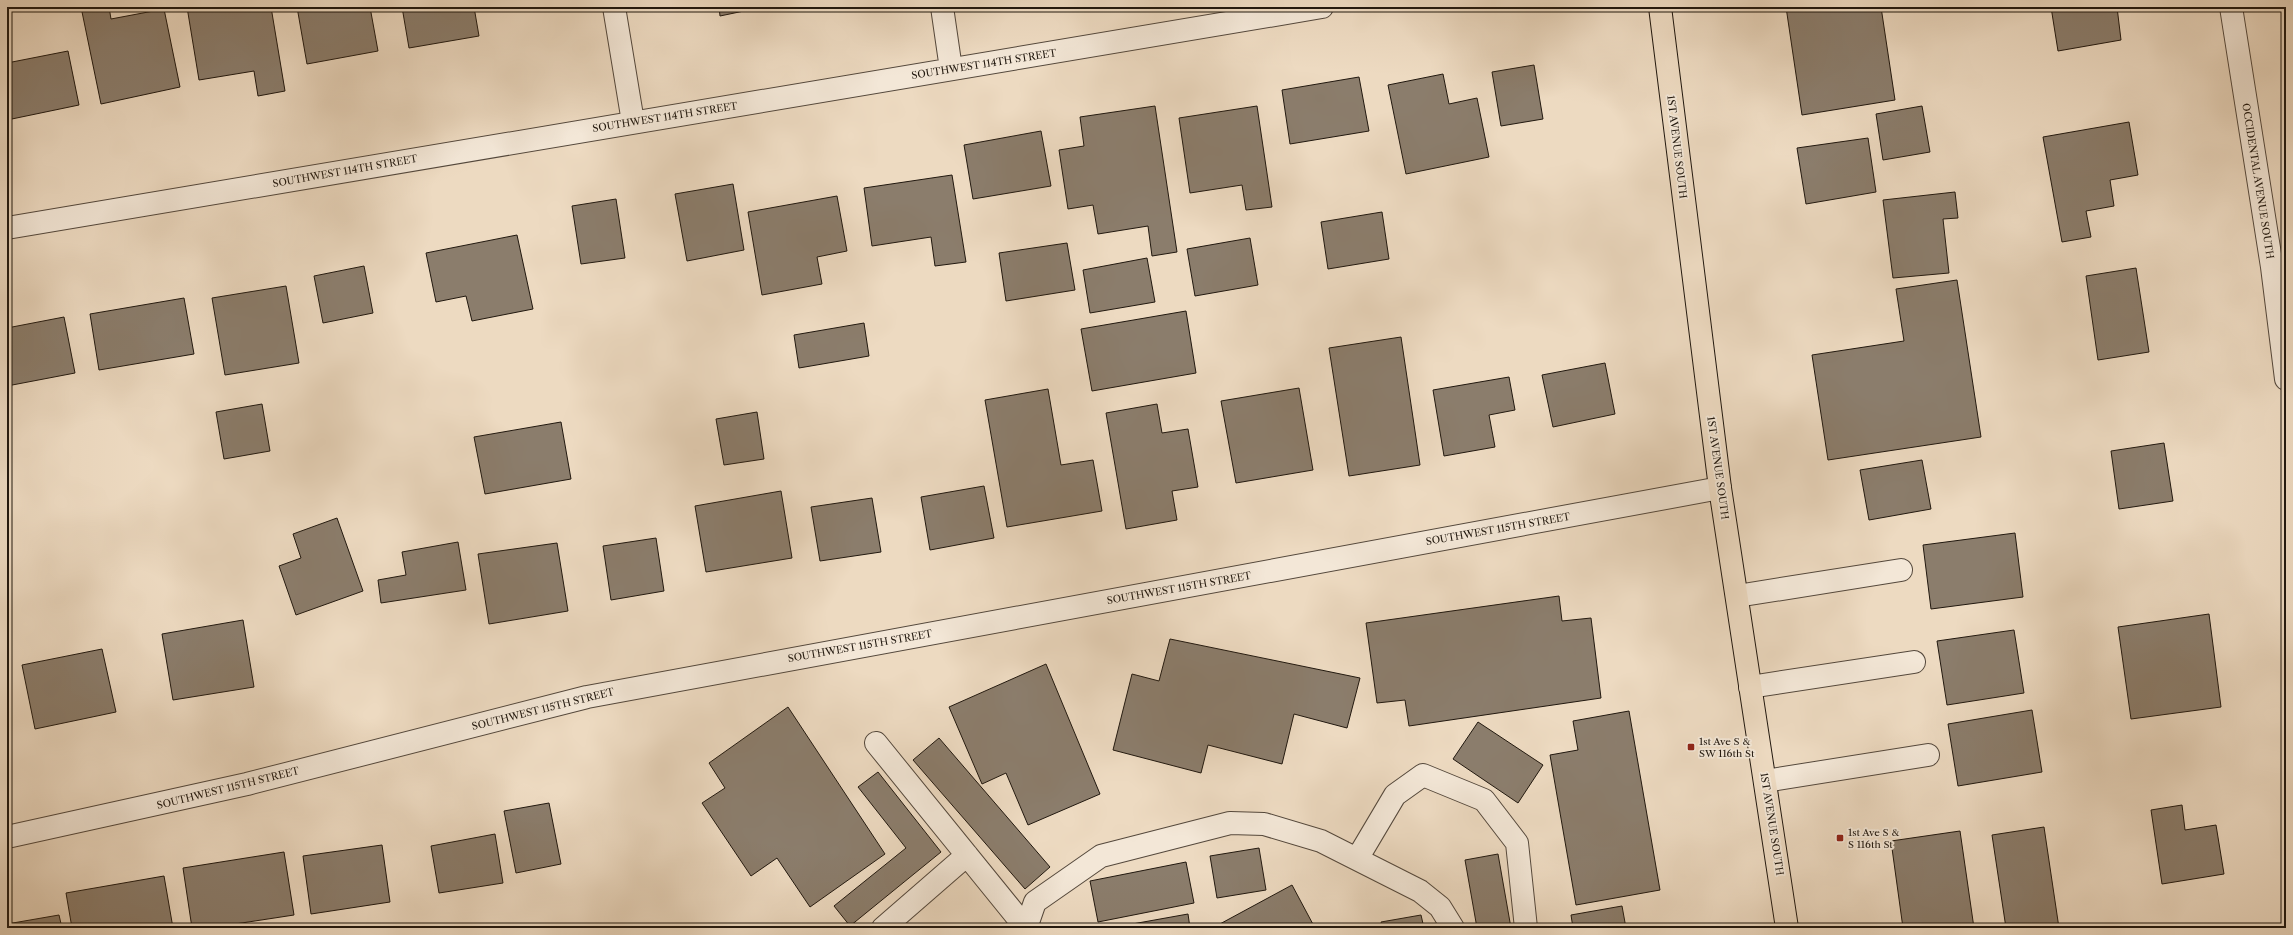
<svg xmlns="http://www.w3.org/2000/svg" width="2293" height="935" font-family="'Libre Caslon Text',serif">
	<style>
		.building { fill: #8b7d6c; stroke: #21180f }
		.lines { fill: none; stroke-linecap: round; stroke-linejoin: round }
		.minor-casing { stroke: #54483c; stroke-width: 24 }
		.major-casing { stroke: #21180f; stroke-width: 24 }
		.minor { stroke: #f3e7d7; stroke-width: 22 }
		.major { stroke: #eddac1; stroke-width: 22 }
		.poi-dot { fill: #8f2418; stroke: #f3e7d7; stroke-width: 1.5 }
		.labels { text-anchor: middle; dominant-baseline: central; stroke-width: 3.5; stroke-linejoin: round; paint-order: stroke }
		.street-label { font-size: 10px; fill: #21180f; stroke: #f3e7d7 }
		.poi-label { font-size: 10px; fill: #21180f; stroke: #f3e7d7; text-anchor: start }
	</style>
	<rect width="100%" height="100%" fill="#eddac1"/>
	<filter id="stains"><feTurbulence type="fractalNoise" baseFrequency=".005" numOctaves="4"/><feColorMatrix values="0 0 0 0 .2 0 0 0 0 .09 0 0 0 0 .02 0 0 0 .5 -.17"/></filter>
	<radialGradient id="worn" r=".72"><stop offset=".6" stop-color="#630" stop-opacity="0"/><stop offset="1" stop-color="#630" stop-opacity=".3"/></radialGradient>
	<!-- building -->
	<path class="building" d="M81,7H109L111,19L164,9L180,87L101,104Z
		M187,7H271L285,91L258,96L254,71L199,80Z
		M297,7H370L378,51L307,64Z
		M402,7H474L479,36L409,48Z
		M719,7H763L720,16Z
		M1786,7H1881L1895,100L1802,115Z
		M2051,7H2117L2121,40L2058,51Z
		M68,51L79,105L7,120V63Z
		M1534,65L1543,119L1501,126L1492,72Z
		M1443,74L1449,104L1477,98L1489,157L1406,174L1388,85Z
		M1359,77L1369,131L1290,144L1282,90Z
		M1155,106L1177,252L1152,256L1148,226L1098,234L1093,205L1068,209L1059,150L1084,146L1080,117Z
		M1257,106L1272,207L1246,210L1242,185L1190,193L1179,118Z
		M1922,106L1930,152L1883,160L1876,114Z
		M2129,122L2138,175L2110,180L2114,206L2086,211L2091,237L2062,242L2043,137Z
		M1041,131L1051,186L973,199L964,145Z
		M1868,138L1876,192L1806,204L1797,148Z
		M952,175L966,262L935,266L931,237L872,246L864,188Z
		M733,184L744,250L687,261L675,194Z
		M1955,192L1958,218L1943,219L1949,273L1893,278L1883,200Z
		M837,196L847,251L817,257L822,284L762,295L748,212Z
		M616,199L625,258L581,264L572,206Z
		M1382,212L1389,259L1328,269L1321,222Z
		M517,235L533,309L472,321L466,296L436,302L426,253Z
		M1250,238L1258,285L1195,296L1187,249Z
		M1067,243L1075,290L1006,301L999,253Z
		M1147,258L1155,302L1090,313L1083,270Z
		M364,266L373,313L323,323L314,276Z
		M2136,268L2149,352L2098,360L2086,276Z
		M1957,280L1981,437L1828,460L1812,355L1904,341L1896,289Z
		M286,286L299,363L225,375L212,298Z
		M184,298L194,354L99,370L90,314Z
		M1186,311L1196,373L1092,391L1081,329Z
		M64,317L75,373L7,386V328Z
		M864,323L869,356L799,368L794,335Z
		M1401,337L1420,465L1349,476L1329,348Z
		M1605,363L1615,414L1553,427L1542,375Z
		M1509,377L1515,410L1489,415L1495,447L1444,456L1433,390Z
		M1299,388L1313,470L1236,483L1221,401Z
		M1048,389L1061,465L1093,460L1102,511L1007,527L985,400Z
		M262,404L270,451L224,459L216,412Z
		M1157,404L1162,433L1188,429L1198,487L1172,491L1177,520L1126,529L1106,413Z
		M757,412L764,459L724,465L716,419Z
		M561,422L571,479L485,494L474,437Z
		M2164,443L2173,501L2119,509L2111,451Z
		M1922,460L1931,509L1869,520L1860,470Z
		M984,486L994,538L930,550L921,497Z
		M781,491L792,558L706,572L695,506Z
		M872,498L881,552L820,561L811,507Z
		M337,518L363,591L296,615L279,566L301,558L293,534Z
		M2015,533L2023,597L1931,609L1923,545Z
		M656,538L664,591L611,600L603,546Z
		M458,542L466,590L381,603L378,580L406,575L402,552Z
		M557,543L568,611L489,624L478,554Z
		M1559,596L1562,621L1591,618L1601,698L1409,726L1405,700L1377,703L1366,623Z
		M2209,614L2221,707L2131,719L2118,627Z
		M243,620L254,687L173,700L162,634Z
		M2014,630L2024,693L1947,705L1937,641Z
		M1170,639L1360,678L1347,728L1294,714L1282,764L1208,745L1201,773L1113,750L1132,674L1159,681Z
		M102,649L116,712L35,729L22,665Z
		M1046,664L1100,794L1028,825L1006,773L982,784L949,707Z
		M788,707L885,854L810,907L777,858L751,876L702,803L725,788L709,763Z
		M2032,710L2042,772L1958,786L1948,724Z
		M1629,711L1660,890L1576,905L1550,755L1578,750L1573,721Z
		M1478,722L1543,765L1518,803L1453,759Z
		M939,738L1050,867L1025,889L913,760Z
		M878,772L941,852L850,926L834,906L906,848L858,787Z
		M549,803L561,864L516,873L504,811Z
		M2182,805L2185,830L2216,825L2224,874L2162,884L2151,810Z
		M2044,827L2059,928H2006L1992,835Z
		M1960,831L1974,928H1903L1891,841Z
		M495,834L503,883L439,893L431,846Z
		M382,845L390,902L311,914L303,856Z
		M1259,848L1266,890L1217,898L1210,856Z
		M284,852L294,915L209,928H192L183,868Z
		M1498,854L1511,928H1477L1465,860Z
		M1186,862L1194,903L1098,922L1090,881Z
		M164,876L173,928H72L66,893Z
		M1292,885L1315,928H1220L1218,925Z
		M1622,906L1626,928H1573L1571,915Z
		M1188,914L1190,928H1110Z
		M59,915L62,928H7V924Z
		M1421,915L1424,928H1383L1381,922Z"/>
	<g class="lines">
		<defs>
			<path id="minor" d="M614,7L633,122
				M942,7L951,69
				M2231,7L2272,267L2286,379
				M7,228L1322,7
				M1737,596L1901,570
				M1750,687L1914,662
				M876,743L1026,928
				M1765,781L1928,755
				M7,837L247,784L587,697L1720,488
				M1357,859L1395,795L1423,775L1484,800L1517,843L1526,928
				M883,928L967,855
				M1026,928L1035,902L1101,856L1230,823L1264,824L1321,841L1420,891L1440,907L1453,928"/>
			<path id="major" d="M1660,7L1720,488L1787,928"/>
		</defs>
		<!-- minor casing -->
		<use href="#minor" class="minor-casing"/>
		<!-- major casing -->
		<use href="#major" class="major-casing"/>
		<!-- minor -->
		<use href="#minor" class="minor"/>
		<!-- major -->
		<use href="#major" class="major"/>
	</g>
	<!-- markers -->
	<g class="poi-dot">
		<rect x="1687" y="743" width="8" height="8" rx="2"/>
		<rect x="1836" y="834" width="8" height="8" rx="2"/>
	</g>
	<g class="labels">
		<!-- street labels -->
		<g class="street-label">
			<text transform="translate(984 64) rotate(-9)">SOUTHWEST 114TH STREET</text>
			<text transform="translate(665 117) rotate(-9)">SOUTHWEST 114TH STREET</text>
			<text transform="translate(1677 147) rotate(83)">1ST AVENUE SOUTH</text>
			<text transform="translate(345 171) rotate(-10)">SOUTHWEST 114TH STREET</text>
			<text transform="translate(2258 181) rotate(81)">OCCIDENTAL AVENUE SOUTH</text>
			<text transform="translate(1718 468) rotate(82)">1ST AVENUE SOUTH</text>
			<text transform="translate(1498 529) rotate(-10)">SOUTHWEST 115TH STREET</text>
			<text transform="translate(1179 588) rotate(-10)">SOUTHWEST 115TH STREET</text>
			<text transform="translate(860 646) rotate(-10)">SOUTHWEST 115TH STREET</text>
			<text transform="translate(543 709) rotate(-14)">SOUTHWEST 115TH STREET</text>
			<text transform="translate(228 788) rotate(-14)">SOUTHWEST 115TH STREET</text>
			<text transform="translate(1772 824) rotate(81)">1ST AVENUE SOUTH</text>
		</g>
		<!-- poi labels -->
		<g class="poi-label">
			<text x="1699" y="741">1st Ave S &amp;<tspan x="1699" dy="12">SW 116th St</tspan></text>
			<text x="1848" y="832">1st Ave S &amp;<tspan x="1848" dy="12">S 116th St</tspan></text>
		</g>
	</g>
	<!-- margin -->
	<rect width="2293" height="935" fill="none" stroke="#eddac1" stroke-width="24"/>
	<rect x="8" y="8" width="2277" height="919" fill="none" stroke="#21180f" stroke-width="2"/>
	<rect x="12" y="12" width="2269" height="911" fill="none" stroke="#21180f"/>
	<rect width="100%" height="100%" filter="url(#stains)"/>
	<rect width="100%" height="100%" fill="url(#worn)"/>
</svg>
